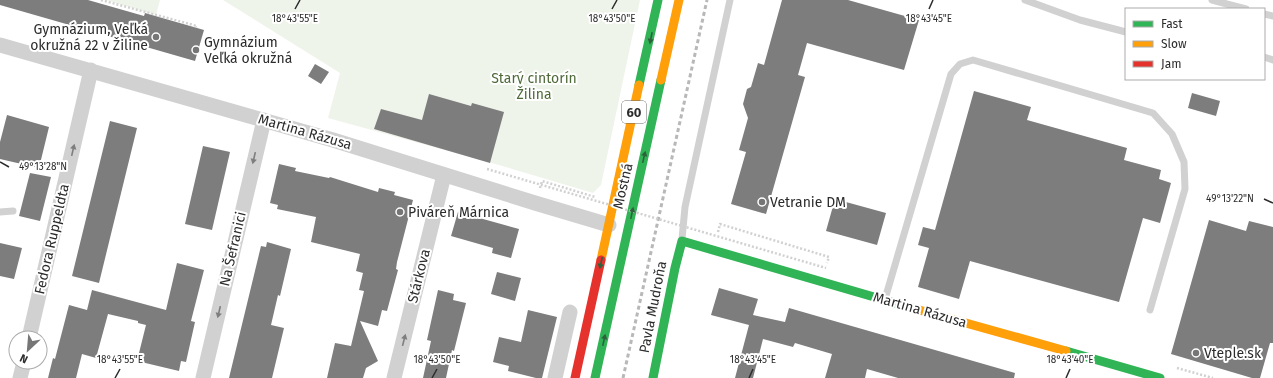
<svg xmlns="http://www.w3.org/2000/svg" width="1273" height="378" font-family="'Fira Sans',sans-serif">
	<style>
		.green { fill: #eff4ea }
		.building { fill: #7d7d7d }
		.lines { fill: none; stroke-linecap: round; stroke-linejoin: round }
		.path { stroke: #d1d1d1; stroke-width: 2.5; stroke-dasharray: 2 2; stroke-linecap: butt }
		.lane { stroke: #d1d1d1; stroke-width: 7 }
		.street { stroke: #d1d1d1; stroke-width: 15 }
		.fast { stroke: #30b455; stroke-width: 9 }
		.slow { stroke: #ff9f0a; stroke-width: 9 }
		.jam { stroke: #e5322d; stroke-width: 9 }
		.rail { stroke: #b8b8b8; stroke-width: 3; stroke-dasharray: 4 3; stroke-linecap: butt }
		.path-bridge { stroke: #d1d1d1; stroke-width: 2.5; stroke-dasharray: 2 2; stroke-linecap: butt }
		.oneway { fill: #2e623c }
		.oneway2 { fill: #7e7e7e }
		.ticks { fill: none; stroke: #2c2c2c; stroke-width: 1.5 }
		.poi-dot { fill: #767676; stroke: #fff; stroke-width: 1.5 }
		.labels { text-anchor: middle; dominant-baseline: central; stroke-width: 4; stroke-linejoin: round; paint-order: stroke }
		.shield { fill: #fff; stroke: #6b6b6b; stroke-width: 1 }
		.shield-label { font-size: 13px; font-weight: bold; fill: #2c2c2c }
		.poi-label { font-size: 14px; fill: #2c2c2c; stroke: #fff; text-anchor: start }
		.park-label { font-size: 14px; fill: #4e6938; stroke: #fff }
		.street-label { font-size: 14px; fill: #2c2c2c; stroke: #fff }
		.ticks-label { font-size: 10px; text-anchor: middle; fill: #2c2c2c; stroke: #fff; stroke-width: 4; stroke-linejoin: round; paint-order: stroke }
	</style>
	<rect width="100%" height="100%" fill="#fff"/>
	<!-- green -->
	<path class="green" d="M106,0H160L156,15Z
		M223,0H640L601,185L593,193L499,165L328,118L340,73Z"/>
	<!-- building -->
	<path class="building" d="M0,0H88L144,16L145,13L204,30L195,61L0,5Z
		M782,0H848L919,20L904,70L807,43L798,75L805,77L766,214L731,204L746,152L739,150L748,118L743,104L747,89L751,87L758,63L764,65Z
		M315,64L329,72L321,84L308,76Z
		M974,91L1031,107L1027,120L1127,148L1124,160L1161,170L1159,179L1171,183L1160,223L1143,218L1119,302L970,261L959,299L918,287L929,248L918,245L923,227L935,230Z
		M1192,93L1220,101L1216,116L1188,108Z
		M429,94L471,106L472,103L504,112L490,163L374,129L381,109L422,120Z
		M7,115L49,127L39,168L0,159V142Z
		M110,121L137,128L99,283L72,276Z
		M203,146L230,152L212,230L185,224Z
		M279,164L296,168L295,171L329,178L330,177L378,192L379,188L395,192L394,195L413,200L397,262L396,269L398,270L387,311L382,310L378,326L360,321L378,361L366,368L363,378H327L335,343L351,346L364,291L359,290L363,273L356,271L360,254L311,242L316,217L277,209L278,205L270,203Z
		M30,173L51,177L40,221L19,216Z
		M835,199L886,213L877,245L826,231Z
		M458,212L519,229L511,258L492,253L493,248L451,236Z
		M1209,220L1246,231L1249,221L1273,227V343H1270L1260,378H1252L1171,354Z
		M267,242L291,249L280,296L278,295L271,325L284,328L272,378H229L261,246L266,247Z
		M0,243L22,248L14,279L0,276Z
		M177,263L204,270L191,321L195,322L186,362L181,361L179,371L137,361L146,325L138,323V321L108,314L96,358L82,354L76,378H48L53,358L55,359L69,305L87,310L92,290L166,310Z
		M497,272L521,278L515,301L491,294Z
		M719,288L758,299L753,315L785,322L789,308L1015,373L1014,378H898L867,369L865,378H825L832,354L795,343L793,347L763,339L753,378H735L749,325L711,315Z
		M438,290L454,294L453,300L466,303L454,351L452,350L446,378H423L431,341L427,340Z
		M528,310L557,317L542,378H536L508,371L509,366L493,362L499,337L521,342Z"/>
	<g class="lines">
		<!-- path -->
		<path class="path" d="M101,0L197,26L196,27
			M540,188L542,181L595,197
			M718,232L720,224L829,257L827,263
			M1177,368L1213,378"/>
		<!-- lane -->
		<path class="lane" d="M1025,0L1080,20L1126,32
			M1212,0L1246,9
			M1264,14L1273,16
			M1264,57L1273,60
			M0,212L13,211
			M682,239L685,207L730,0
			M885,299L951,74L960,64L973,60L1153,113L1172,134L1184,162L1185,189L1150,310"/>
		<!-- street -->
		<path class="street" d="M0,45L333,140L535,203L609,225
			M29,338L91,70
			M20,378L24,362
			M203,378L264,120
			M394,378L444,175
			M555,378L570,312"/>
		<!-- fast -->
		<path class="fast" d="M639,85L658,0
			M1066,351L1160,378
			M595,378L661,80
			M653,378L675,268L682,241L905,306"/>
		<!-- slow -->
		<path class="slow" d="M661,80L679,0
			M601,260L639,85
			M905,306L1066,351"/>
		<!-- jam -->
		<path class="jam" d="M575,378L601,260"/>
		<!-- rail -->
		<path class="rail" d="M623,378L707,0"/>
		<!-- path-bridge -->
		<path class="path-bridge" d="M487,169L826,268"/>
	</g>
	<!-- one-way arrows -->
	<defs><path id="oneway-solid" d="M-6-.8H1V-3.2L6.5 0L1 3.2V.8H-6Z"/></defs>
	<g class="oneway">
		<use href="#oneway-solid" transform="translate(651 38) rotate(101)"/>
		<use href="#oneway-solid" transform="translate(644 157) rotate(-77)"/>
		<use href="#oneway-solid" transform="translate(632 213) rotate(-78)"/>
		<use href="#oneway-solid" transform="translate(601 263) rotate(103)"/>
		<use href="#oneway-solid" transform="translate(604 340) rotate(-78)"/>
	</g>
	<g class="oneway2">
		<use href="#oneway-solid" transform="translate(73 150) rotate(-77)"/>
		<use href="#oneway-solid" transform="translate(254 158) rotate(103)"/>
		<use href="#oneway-solid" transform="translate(219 312) rotate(103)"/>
		<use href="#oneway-solid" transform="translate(404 340) rotate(-76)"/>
	</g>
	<!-- ticks -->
	<path class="ticks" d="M295,9L300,0M612,9L617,0M929,9L933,0M0,162L9,167M1264,199L1273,203M115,378L120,369M432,378L437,369M749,378L753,369M1066,378L1070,369"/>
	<!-- markers -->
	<g class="poi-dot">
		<circle cx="156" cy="37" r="4"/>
		<circle cx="196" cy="50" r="4"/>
		<circle cx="762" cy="202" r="4"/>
		<circle cx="400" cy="212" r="4"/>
		<circle cx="1196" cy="353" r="4"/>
	</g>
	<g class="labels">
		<!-- shield labels -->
		<rect class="shield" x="622" y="101" width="24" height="22" rx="3"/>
		<g class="shield-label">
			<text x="634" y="112">60</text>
		</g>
		<!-- poi labels -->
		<g class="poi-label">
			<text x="148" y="29" text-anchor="end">Gymnázium, Veľká<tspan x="148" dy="16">okružná 22 v Žiline</tspan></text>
			<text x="204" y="42">Gymnázium<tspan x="204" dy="16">Veľká okružná</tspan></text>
			<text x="770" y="202">Vetranie DM</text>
			<text x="408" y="212">Piváreň Márnica</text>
			<text x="1204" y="353">Vteple.sk</text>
		</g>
		<!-- park labels -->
		<g class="park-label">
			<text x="534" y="78">Starý cintorín<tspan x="534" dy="16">Žilina</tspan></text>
		</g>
		<!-- street labels -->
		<g class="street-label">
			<text transform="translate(305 132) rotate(16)">Martina Rázusa</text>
			<text transform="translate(623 186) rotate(-77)">Mostná</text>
			<text transform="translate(52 239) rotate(-77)">Fedora Ruppeldta</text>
			<text transform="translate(233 249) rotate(-77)">Na Šefranici</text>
			<text transform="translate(419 276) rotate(-76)">Stárkova</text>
			<text transform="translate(653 307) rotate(-79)">Pavla Mudroňa</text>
			<text transform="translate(920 310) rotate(16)">Martina Rázusa</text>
		</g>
	</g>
	<g class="ticks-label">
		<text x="295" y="22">18°43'55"E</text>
		<text x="612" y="22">18°43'50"E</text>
		<text x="929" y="22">18°43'45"E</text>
		<text x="43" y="170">49°13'28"N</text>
		<text x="1230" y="202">49°13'22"N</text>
		<text x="120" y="363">18°43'55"E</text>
		<text x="437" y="363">18°43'50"E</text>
		<text x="753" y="363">18°43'45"E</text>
		<text x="1070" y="363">18°43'40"E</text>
	</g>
	<!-- legend -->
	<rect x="1125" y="8" width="140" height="72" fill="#ffffff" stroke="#ababab"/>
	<rect x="1133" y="21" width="20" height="6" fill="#30b455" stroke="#ababab"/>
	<text x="1161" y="28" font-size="12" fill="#2c2c2c">Fast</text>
	<rect x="1133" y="41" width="20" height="6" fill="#ff9f0a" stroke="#ababab"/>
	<text x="1161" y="48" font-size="12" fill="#2c2c2c">Slow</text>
	<rect x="1133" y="61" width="20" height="6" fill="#e5322d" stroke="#ababab"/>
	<text x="1161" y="68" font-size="12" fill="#2c2c2c">Jam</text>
	<!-- north arrow -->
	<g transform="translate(28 350) rotate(206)"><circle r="19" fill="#ffffff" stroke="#ababab"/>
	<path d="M0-3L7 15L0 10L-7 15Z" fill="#767676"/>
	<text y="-6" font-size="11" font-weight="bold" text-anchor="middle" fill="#2c2c2c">N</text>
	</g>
</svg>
